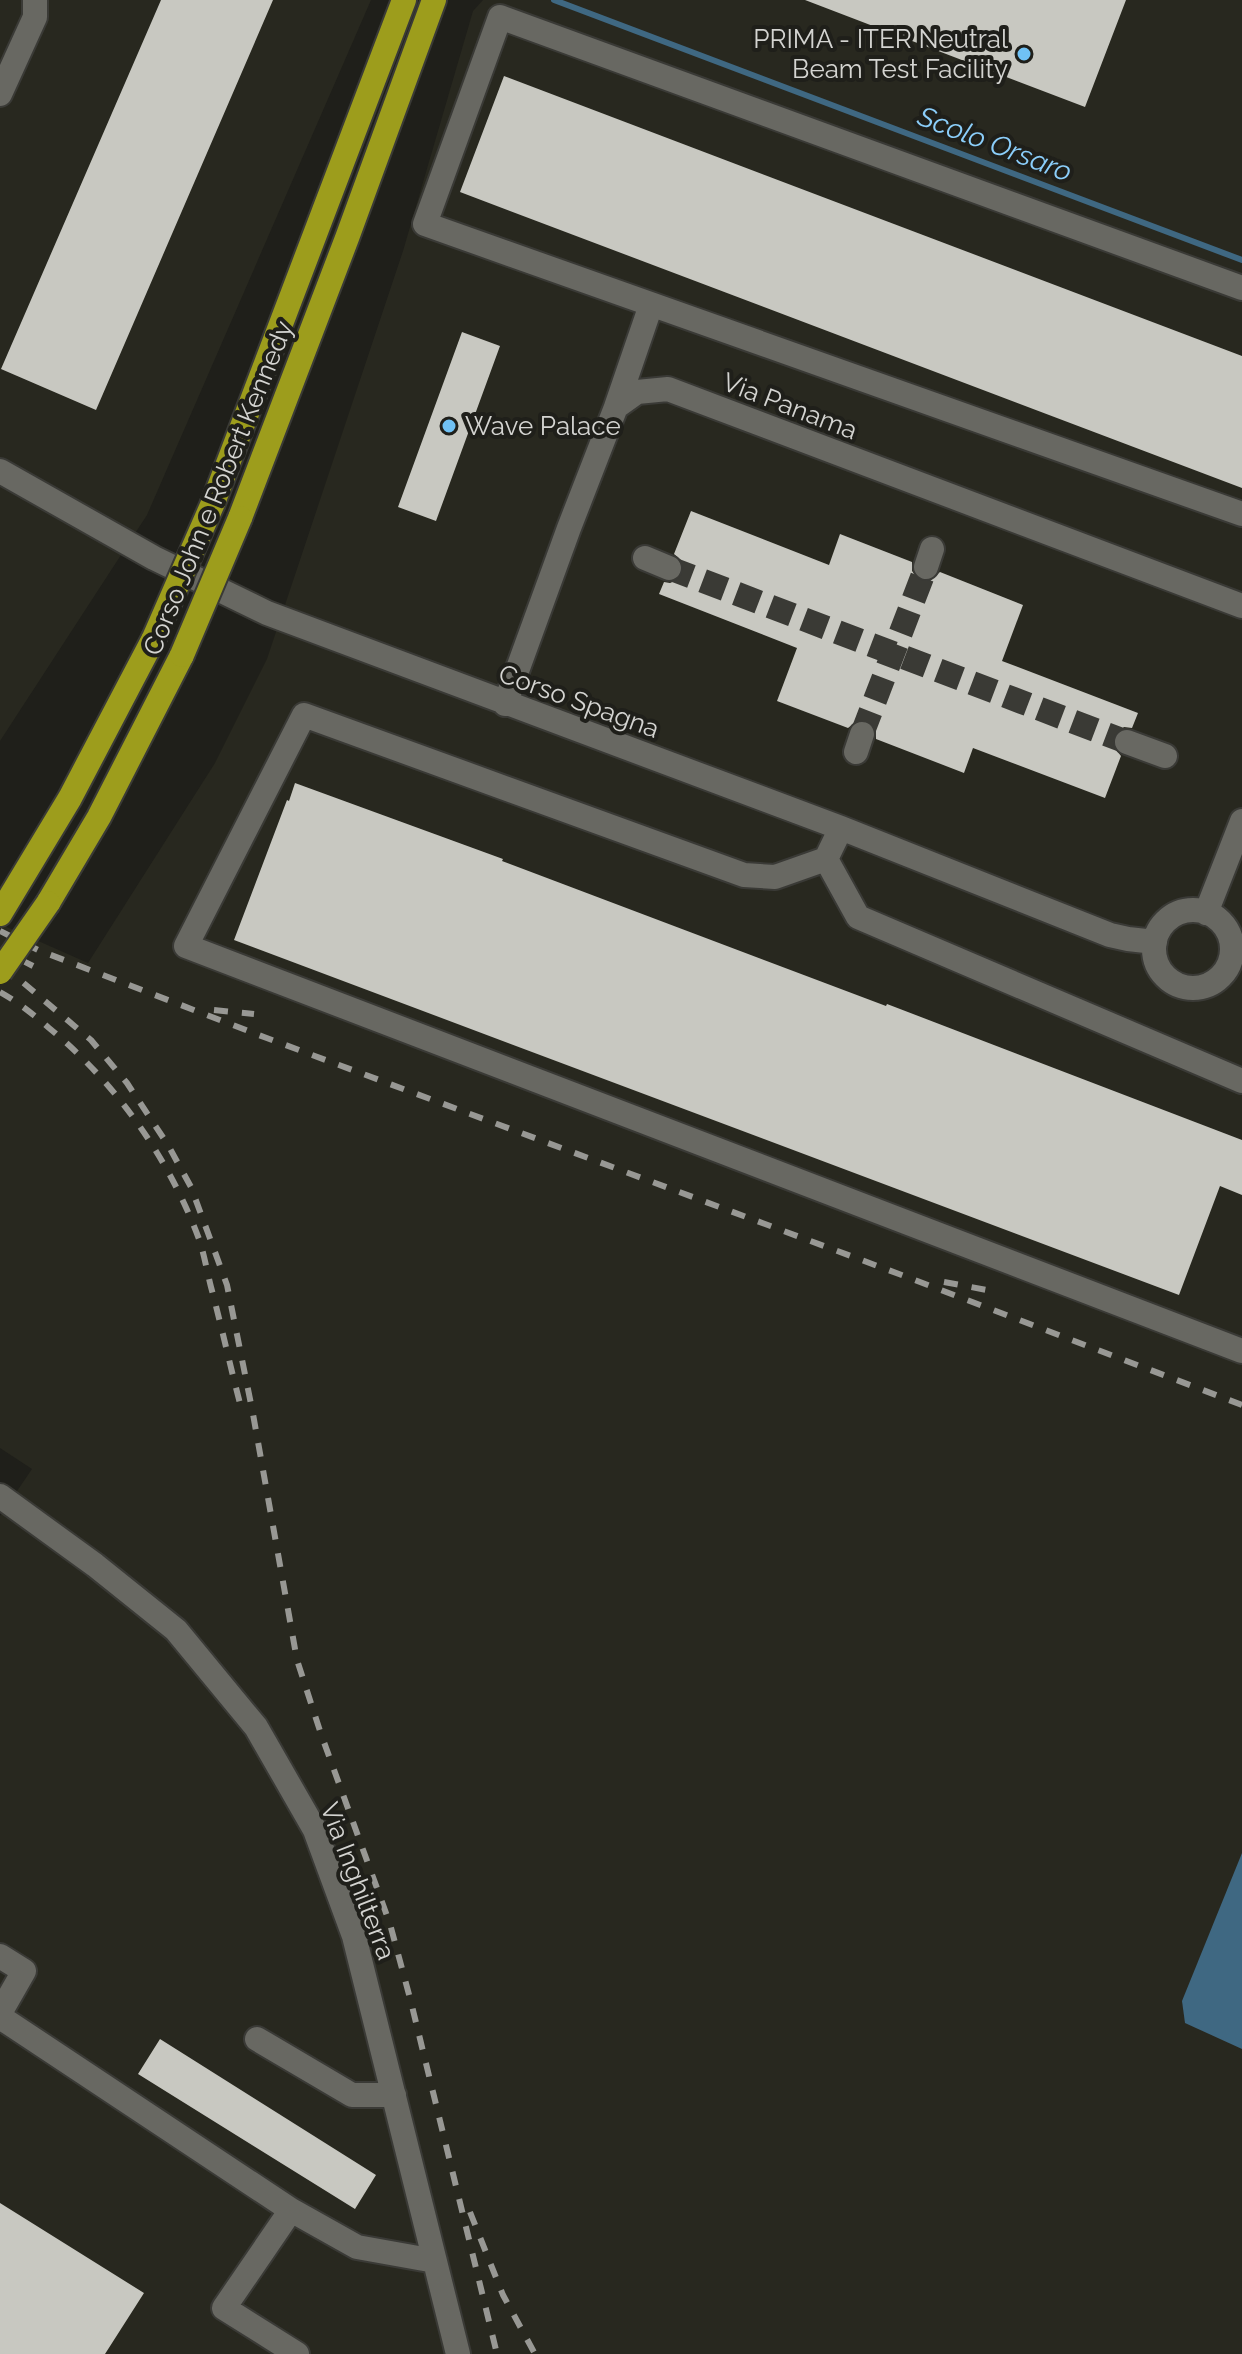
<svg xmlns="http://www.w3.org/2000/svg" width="1242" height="2354" font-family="Raleway,sans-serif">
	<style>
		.built { fill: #28281f }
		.water { fill: #3f6882 }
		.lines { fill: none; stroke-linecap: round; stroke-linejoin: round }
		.stream { stroke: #3f6882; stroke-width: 6 }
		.building { fill: #c8c8c1 }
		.minor-tunnel { stroke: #3a3a35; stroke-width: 24; stroke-dasharray: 24 12; stroke-linecap: butt }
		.minor-casing { stroke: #3a3a36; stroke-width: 28 }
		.highway-casing { stroke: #3a3a36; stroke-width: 28 }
		.minor { stroke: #686862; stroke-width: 24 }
		.highway { stroke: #9d9d1c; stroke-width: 24 }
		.rail { stroke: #989894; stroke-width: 6; stroke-dasharray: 14 14; stroke-linecap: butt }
		.highway-bridge-casing { stroke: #3a3a36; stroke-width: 28; stroke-linecap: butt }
		.highway-bridge { stroke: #9d9d1c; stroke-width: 24 }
		.poi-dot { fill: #70c1f4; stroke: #1f1f1a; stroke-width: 3 }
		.labels { text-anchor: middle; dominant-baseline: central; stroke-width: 8; stroke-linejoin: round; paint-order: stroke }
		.poi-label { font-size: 26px; fill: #d4d4d1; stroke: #1f1f1a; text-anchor: end }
		.street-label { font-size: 26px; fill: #d4d4d1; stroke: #1f1f1a }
		.water-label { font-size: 28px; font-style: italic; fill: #8bcefa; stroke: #1f1f1a }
	</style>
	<rect width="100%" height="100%" fill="#1f1f1a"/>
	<!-- built -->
	<path class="built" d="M0,0H371L147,515L0,741Z
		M483,0H1242V2354H0V1516L32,1469L0,1448V924L88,963L215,763L267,659L403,251L473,11Z"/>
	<!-- water -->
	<path class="water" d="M1242,1853V2049L1185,2023L1182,2001Z"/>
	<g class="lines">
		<!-- stream -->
		<path class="stream" d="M554,0L1242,260"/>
	</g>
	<!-- building -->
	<path class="building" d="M161,0H273L96,410L1,369Z
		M805,0H1126L1085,107Z
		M504,76L1242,356V488L460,192Z
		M462,332L500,346L436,521L398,507Z
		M691,511L829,565L840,534L912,562V571L921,581H930L940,572L1023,605L1002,661L1138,713L1132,728L1124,727L1113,736L1112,745L1121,756L1105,798L973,748L964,773L876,739V730L867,720H858L848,728L777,701L797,648L659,594L664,582L670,583L677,580L683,573L681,560L674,554Z
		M295,783L503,859L502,861L886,1006L887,1004L1242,1140V1195L1220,1186L1179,1295L234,940L287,800L289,801Z
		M160,2039L376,2175L355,2209L138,2074Z
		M0,2203L144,2293L105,2354H0Z"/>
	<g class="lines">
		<!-- minor-tunnel -->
		<path class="minor-tunnel" d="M669,568L1127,742
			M862,734L926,567"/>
		<defs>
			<path id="minor" d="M0,94L35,17V0
				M1242,288L500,17L425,224L1242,514
				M616,407L651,305
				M0,471L154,558L267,613L841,828L1110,935L1128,939L1155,942
				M645,558L669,568
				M926,567L932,549
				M505,704L569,528L616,407L637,392L668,389L1242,606
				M1127,742L1165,756
				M856,752L862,734
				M841,828L826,859L775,877L744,875L304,715L186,946L1242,1351
				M826,859L858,917L1242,1081
				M1154 949a39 39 0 1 1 78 0a39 39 0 1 1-78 0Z
				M1206,913L1242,821
				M0,1496L95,1565L176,1630L256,1727L315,1830L354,1936L458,2354
				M0,1956L24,1971L0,2013
				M0,2017L291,2210L357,2247L435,2261
				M257,2039L352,2095H394
				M291,2210L224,2308L297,2354"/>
			<path id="highway" d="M213,503L404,0
				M240,518L347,238L434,0
				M48,903L99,817L182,655
				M0,914L70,798L154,638"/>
		</defs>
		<!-- minor casing -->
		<use href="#minor" class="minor-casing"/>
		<!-- highway casing -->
		<use href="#highway" class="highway-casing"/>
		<!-- minor -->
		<use href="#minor" class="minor"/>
		<!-- highway -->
		<use href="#highway" class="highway"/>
		<!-- rail -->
		<path class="rail" d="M0,931L38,950L264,1037L899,1274L1242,1405
			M0,949L33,966
			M0,968L20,980L91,1040L127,1083L168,1145L191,1187L208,1233L227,1285L253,1414L297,1660L321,1734L390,1924L411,2002L497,2354
			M0,992C18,1002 34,1015 49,1028C116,1083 169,1158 199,1239C204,1254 207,1271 211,1287C222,1328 231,1370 242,1411
			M214,1010L254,1014
			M944,1282L987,1290
			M470,2212L503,2295L535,2354"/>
		<defs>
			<path id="highway-bridge" d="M154,638L213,503
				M182,655L240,518
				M0,972L48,903"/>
		</defs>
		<!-- highway-bridge casing -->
		<use href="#highway-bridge" class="highway-bridge-casing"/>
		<!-- highway-bridge -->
		<use href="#highway-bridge" class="highway-bridge"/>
	</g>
	<!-- markers -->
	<g class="poi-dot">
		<circle cx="1024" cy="54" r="8"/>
		<circle cx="449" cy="426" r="8"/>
	</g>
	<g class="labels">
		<!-- poi labels -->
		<g class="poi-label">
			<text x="1008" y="39">PRIMA - ITER Neutral<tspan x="1008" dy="30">Beam Test Facility</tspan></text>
			<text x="465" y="426" text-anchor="start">Wave Palace</text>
		</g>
		<!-- street labels -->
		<g class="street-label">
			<text transform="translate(790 406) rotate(21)">Via Panama</text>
			<text transform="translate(218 488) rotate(-68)">Corso John e Robert Kennedy</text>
			<text transform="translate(579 701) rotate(20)">Corso Spagna</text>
			<text transform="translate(358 1881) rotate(69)">Via Inghilterra</text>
		</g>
		<!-- water labels -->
		<g class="water-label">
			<text transform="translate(995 144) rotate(21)">Scolo Orsaro</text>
		</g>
	</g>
</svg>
